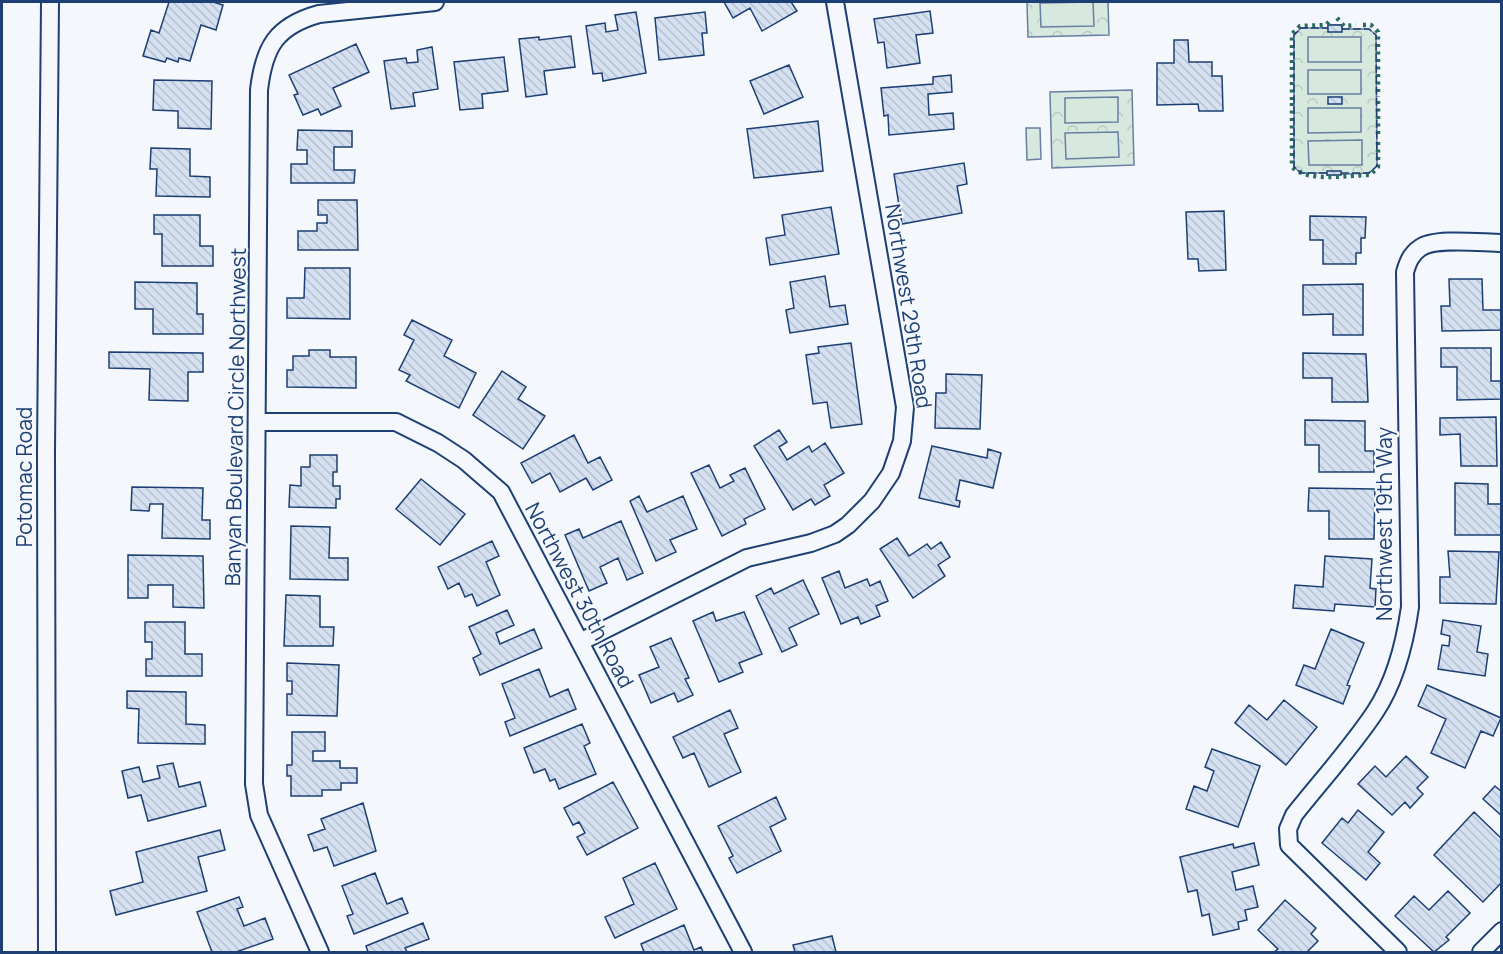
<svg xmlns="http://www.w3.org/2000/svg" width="1503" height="954" font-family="Manrope,sans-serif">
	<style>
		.park { fill: url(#park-crowns); stroke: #687fa3; stroke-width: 1.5 }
		.pitch { fill: #d7e8df; stroke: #687fa3; stroke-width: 1.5 }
		.building { fill: url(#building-back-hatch); stroke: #1d3f73; stroke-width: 1.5 }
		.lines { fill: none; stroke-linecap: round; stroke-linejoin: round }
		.minor-casing { stroke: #1d3f73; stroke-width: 20 }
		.minor { stroke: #f4f7fb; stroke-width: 16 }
		.hedge { stroke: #2c6c60; stroke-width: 4.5; stroke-dasharray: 3 4.5; stroke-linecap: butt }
		.fence { stroke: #1d3f73; stroke-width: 1.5; stroke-dasharray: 8 3; stroke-linecap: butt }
		.labels { text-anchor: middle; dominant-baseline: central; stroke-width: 4.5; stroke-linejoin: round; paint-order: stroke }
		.street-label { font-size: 21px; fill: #1d3f73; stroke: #f4f7fb }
	</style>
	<defs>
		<pattern id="park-crowns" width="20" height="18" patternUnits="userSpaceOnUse" patternTransform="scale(1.5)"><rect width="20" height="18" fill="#d7e8df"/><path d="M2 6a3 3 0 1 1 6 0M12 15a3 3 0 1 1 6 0" fill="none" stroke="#b8c8c3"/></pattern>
		<pattern id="building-back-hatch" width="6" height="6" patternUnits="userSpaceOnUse" patternTransform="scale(1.5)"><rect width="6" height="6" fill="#d5e0f0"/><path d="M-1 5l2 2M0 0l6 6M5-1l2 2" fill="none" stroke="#b6c1d1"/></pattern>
	</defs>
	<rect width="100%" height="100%" fill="#f4f7fb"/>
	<!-- park -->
	<path class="park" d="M1027,2H1108L1109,35L1028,37Z
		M1328,25H1342V29H1369L1376,35L1377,166L1369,173L1327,175V173H1301L1294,167V35L1301,28H1328Z
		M1132,90L1134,165L1052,168L1050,92Z"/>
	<!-- pitch -->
	<path class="pitch" d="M1093,2L1094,26L1041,27L1040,3Z
		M1308,37H1361V62H1308Z
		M1308,70H1361V94H1308Z
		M1118,97V122L1065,123V98Z
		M1308,108H1361V132L1308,133Z
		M1026,128H1040L1041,159L1027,160Z
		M1118,132L1119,157L1066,159L1065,133Z
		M1362,140V165H1309L1308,141Z"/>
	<!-- building -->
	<path class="building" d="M169,2H213L223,5L216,30L201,25L190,61L179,58L178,62L167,58L165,62L143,56L151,30L159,33Z
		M724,2H791L797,11L762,31L750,8L733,18Z
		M930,11L933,33L916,35L920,63L887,68L884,42L878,43L874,19Z
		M636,12L646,73L603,81L602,73L593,74L586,26L605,23L606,32L618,30L615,15Z
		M705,12L707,33H702L704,55L659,60L655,18Z
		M1328,25H1342V32H1328Z
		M571,36L575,67L544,71L547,94L526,97L519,39L539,37V40Z
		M1174,40H1188L1189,62H1212V76H1222L1223,111H1199L1198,104L1157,105V63H1174Z
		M356,44L369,72L333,88L341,106L321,115L318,109L303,115L294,95L298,94L289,75Z
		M432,47L438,89L413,93L415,106L391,109L384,61L406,58L407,63L418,62L417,50Z
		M504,57L508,91L482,94L483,108L460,110L454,62Z
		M789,65L803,97L764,114L750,81Z
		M951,75L952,92L928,94L929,115L953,113L954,129L889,135L888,115L884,116L881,88L933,84V77Z
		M154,80L212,81L211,129L178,128V111L153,110Z
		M1328,97H1342V104H1328Z
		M818,121L823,171L754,178L747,129Z
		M298,130L352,131V147H334V170H355L354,183H291V164H307V150H297Z
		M151,148L190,149V176L210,177V197L156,196L157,169H150Z
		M964,163L967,184L957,186L962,213L902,224L894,174Z
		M1327,171H1341V175H1327Z
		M318,200H357L358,250H298V231H317V223H327V215H318Z
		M831,207L839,254L770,265L766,238L785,235L782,215Z
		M1224,211L1226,270L1199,271L1198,259H1188L1186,212Z
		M154,215H200V246H213V266H162V234H154Z
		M1310,216L1366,217L1365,238H1361V253H1356V264H1323V240H1310Z
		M305,268H350V319L287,318V298H304Z
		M825,276L830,307L845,305L848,324L790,333L786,310L794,308L790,282Z
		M1449,279H1482L1483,310H1502V330L1442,331L1441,306H1450Z
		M135,282L197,283V314H203V334H153V309H135Z
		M1363,284V335H1333V314L1303,315V285Z
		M412,320L452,340L444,356L476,373L459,408L406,381L410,375L399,370L414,340L404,335Z
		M851,343L862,424L831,428L827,402L813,404L806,355L819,353L818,347Z
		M1441,348H1491V381H1502V399L1457,400V367H1441Z
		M309,350H330V357H356V388L287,387V370H293V356H309Z
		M109,352L203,353V372H188V401L149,400L150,369L109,368Z
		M1303,353L1366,354L1368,402H1332V378H1303Z
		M502,371L526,387L518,399L545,416L523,449L473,415Z
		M946,374L982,375L980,429L935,428L936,393H946Z
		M1496,417L1497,466H1461L1460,434L1440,435V418Z
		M1305,420L1365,421V451H1374V472H1319V445H1305Z
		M779,430L787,442L779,447L787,460L809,446L812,452L825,443L844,473L824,485L830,496L815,505L811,499L793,510L754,446Z
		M574,435L588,463L600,457L612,480L593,490L586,478L560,492L550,473L532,483L521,463Z
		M932,446L987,458L988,449L1001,453L993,488L960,480L956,500L960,501L959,507L919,498Z
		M310,455H337V472H333V486H340V499H336V508L289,507L290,485L301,486V467H310Z
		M709,465L720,488L734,481L730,475L745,468L765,509L744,519L746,524L722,536L691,473Z
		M421,479L465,514L440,545L396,509Z
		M1455,483L1488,484V504H1502V535H1455Z
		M132,487L203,488L202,520H210V539L162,538L163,504H150L149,511L131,510Z
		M1309,488L1375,489L1374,539H1329V511H1308Z
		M639,496L647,512L683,496L697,529L670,540L676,552L656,561L630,501Z
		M621,521L643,573L627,580L618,558L600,567L607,583L589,591L565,535L579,529L583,538Z
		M291,526L330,527L329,558H348V580L290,579Z
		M897,538L909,556L927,544L931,549L941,542L950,557L938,565L945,576L913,598L880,549Z
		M492,541L499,556L486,562L500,595L477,606L472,594L465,597L459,583L448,589L438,567Z
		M1448,551L1499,552L1496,604L1440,603V577H1450Z
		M128,555L203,556L204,608L173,607V585H148V598H128Z
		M1325,556L1372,559L1370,588L1376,589L1375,607L1335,604L1334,611L1293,608L1295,585L1323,587Z
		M839,571L845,588L867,579L870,586L880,581L888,601L876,606L880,616L861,624L858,617L841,624L822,578Z
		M803,580L819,614L789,628L797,645L782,652L756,596L771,588L774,594Z
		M286,595L320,596V627H334L333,646H284Z
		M507,610L514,625L496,633L500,644L534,629L542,648L480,675L473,658L481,654L469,627Z
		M713,612L716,621L744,612L762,654L739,663L743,672L719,682L693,621Z
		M1443,620L1481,626L1477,652L1488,654L1485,676L1438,669L1442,645L1449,646L1450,636L1441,634Z
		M145,622H185V654H202V676H146V659H152V642H145Z
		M1331,629L1364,643L1347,685L1350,686L1343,704L1296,685L1304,665L1315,669Z
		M671,638L689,678L685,679L693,695L678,702L674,693L651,703L639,675L659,667L650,647Z
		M287,663L339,665L337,716L287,715V694H292V681H287Z
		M539,669L550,697L568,689L576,709L510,736L505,722L515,718L502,684Z
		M1427,685L1501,718L1493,736L1481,731L1465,768L1431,753L1446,719L1418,706Z
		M127,691L186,692V724L205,725V744L138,743L139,709L127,708Z
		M1284,700L1317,727L1286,765L1235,723L1249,705L1267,720Z
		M730,710L738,728L724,734L741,772L709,787L694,753L683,758L673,737Z
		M582,724L590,743L584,746L596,774L559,789L555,779L550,781L545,769L534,773L524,748Z
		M292,732H325V751H313V761H340V768H357V783H341V790H322V796H291V776H287V765H292Z
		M1212,749L1260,766L1238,827L1186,809L1194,786L1207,791L1214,771L1205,767Z
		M1406,756L1428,777L1417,788L1423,794L1410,808L1405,802L1392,815L1358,784L1375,766L1386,777Z
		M173,763L179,787L200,782L206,806L148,821L141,795L128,798L122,771L139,767L143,782L160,778L157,766Z
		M613,782L638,828L587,855L577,837L585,833L579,822L573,825L564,808Z
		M1495,786L1502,792V816L1483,799Z
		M776,797L786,819L770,827L781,851L737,873L729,858L733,856L718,826Z
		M363,803L376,851L334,866L327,847L314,851L308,835L325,829L321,819Z
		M1358,810L1384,832L1368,852L1380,863L1366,880L1322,843L1342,818L1348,823Z
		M1474,812L1502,839V882L1483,902L1434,855Z
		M220,830L225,850L198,857L207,891L116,915L110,891L143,882L136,852Z
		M1254,843L1259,865L1232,872L1236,890L1253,886L1258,907L1245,910L1247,920L1238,922L1239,929L1213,935L1209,914L1202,916L1197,890L1188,892L1180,857L1233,844L1234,848Z
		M655,863L677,909L615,938L605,917L634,904L623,878Z
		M375,873L387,904L402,898L408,913L354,934L347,916L353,914L342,886Z
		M1448,891L1470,913L1446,937L1449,940L1434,952L1395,916L1414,896L1429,910Z
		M239,897L243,907L237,909L244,926L265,918L273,939L236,952H212L197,912Z
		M1285,900L1316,928L1311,934L1318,941L1307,952H1274L1278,949L1258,930Z
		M423,923L429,939L405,948L407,952H368L366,946Z
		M684,925L694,950L701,947L703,952H644L641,944Z
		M832,936L836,952H795L793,945Z"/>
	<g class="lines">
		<defs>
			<path id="minor" d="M258,422H396L438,443L464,460L501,492L743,952
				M580,642L747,558L811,543L835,534L848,525L872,501L891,473L902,441L905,407L835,2
				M47,952L46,451L50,2
				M320,952L259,815L254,784L259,90C264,47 276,26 319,14L435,2
				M1398,952L1289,845L1288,829L1294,815C1321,781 1351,748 1375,712C1395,682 1405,642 1410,607L1405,272C1408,262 1411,254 1420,248C1435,237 1482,243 1502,243
				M1481,952L1502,931"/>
		</defs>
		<!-- minor casing -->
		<use href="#minor" class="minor-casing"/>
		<!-- minor -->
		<use href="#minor" class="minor"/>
		<!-- hedge -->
		<path class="hedge" d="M1337,18L1344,26L1356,25
			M1363,25H1371L1378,32V97
			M1292,63V34L1300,26L1326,25L1332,19
			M1292,67V100
			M1378,101V137
			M1292,103V135
			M1292,138V167C1309,183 1347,175 1370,175L1378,167V139"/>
		<!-- fence -->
		<path class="fence" d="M1327,173H1301L1294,167V35L1301,28H1328
			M1341,173H1369L1377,166L1376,35L1369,29H1342"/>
	</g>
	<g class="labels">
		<!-- street labels -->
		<g class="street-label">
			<text transform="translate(909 306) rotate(81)">Northwest 29th Road</text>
			<text transform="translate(235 417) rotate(-89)">Banyan Boulevard Circle Northwest</text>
			<text transform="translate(24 477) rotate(-90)">Potomac Road</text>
			<text transform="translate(1384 524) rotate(-90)">Northwest 19th Way</text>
			<text transform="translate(580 595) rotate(62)">Northwest 30th Road</text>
		</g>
	</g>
	<!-- border -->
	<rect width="1503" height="954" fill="none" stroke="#1d3f73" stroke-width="6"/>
</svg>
